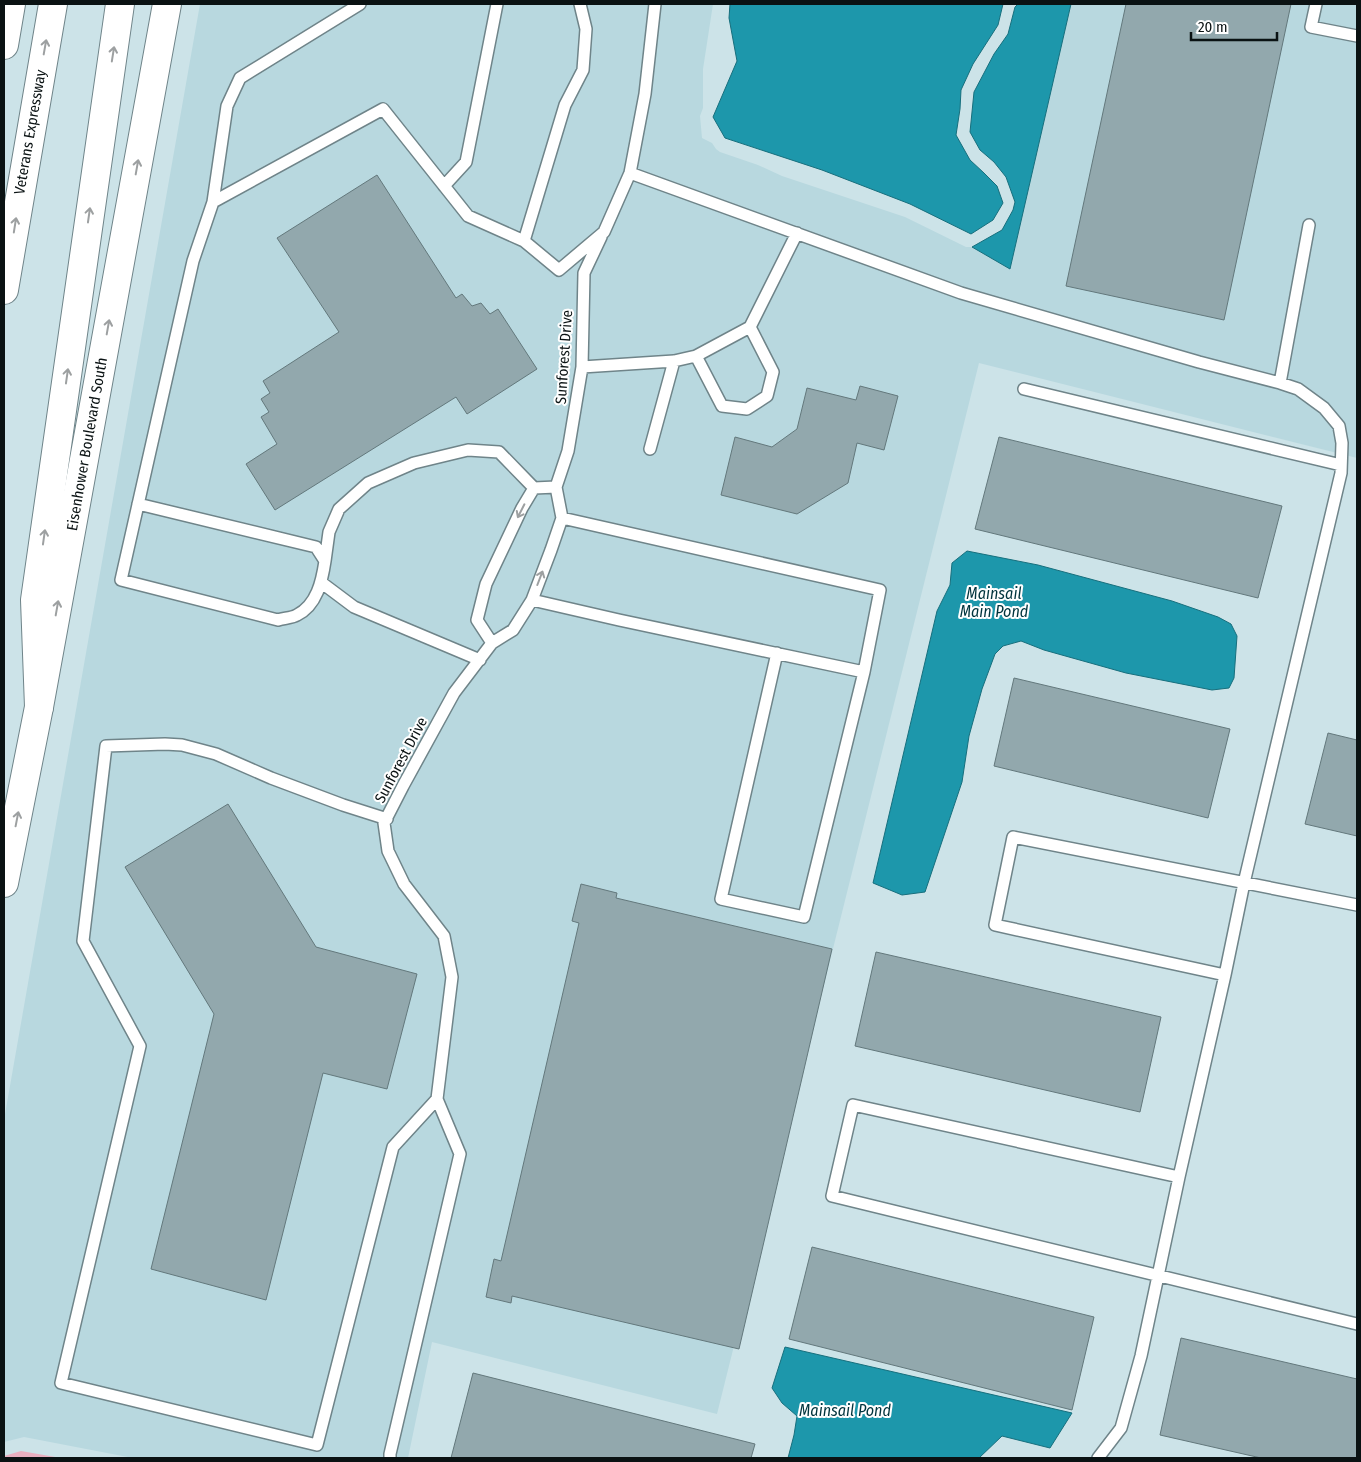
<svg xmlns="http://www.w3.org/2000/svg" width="1361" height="1462" font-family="'Fira Sans Condensed',sans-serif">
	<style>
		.built { fill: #b8d8df }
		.green { fill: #e9b0c0 }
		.water { fill: #1d97ab; stroke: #176f7d }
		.building { fill: #92a8ad; stroke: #63787c }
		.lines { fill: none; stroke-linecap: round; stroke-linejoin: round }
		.service-casing { stroke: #6f8489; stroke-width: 14 }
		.secondary-casing { stroke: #6f8489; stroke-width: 30 }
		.motorway-casing { stroke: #6f8489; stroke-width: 30 }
		.service { stroke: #fff; stroke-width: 11 }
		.secondary { stroke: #fff; stroke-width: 28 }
		.motorway { stroke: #fff; stroke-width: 28 }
		.oneway { stroke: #9da0a1 }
		.labels { text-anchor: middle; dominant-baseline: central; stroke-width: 4; stroke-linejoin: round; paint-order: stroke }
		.street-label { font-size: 15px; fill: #0a1213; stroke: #fff }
		.water-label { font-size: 16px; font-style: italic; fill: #00343d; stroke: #fff }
	</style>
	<rect width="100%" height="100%" fill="#cce3e8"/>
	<!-- built -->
	<path class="built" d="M200,4H713L703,69V108L700,116L702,138L712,143L716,149L720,152L758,165L782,176L905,217L966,247H972L1010,269L1071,4H1357V458L979,363L717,1414L432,1342L408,1458H133L24,1437L4,1442V1120Z"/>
	<!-- green -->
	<path class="green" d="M21,1451L61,1458H4V1456Z"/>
	<!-- water -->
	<path class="water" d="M730,4H1003L998,25L973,64L961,90L960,109L956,135L970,160L984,173L997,186L1003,203L993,220L971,234L910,204L822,170L725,138L713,117L737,61L729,18Z
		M1018,4H1071L1010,269L972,247L1002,230L1013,210L1015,202L1006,177L994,162L980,150L970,132L974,92L994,54L1008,34L1015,7Z
		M967,551L1038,565L1172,601L1218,617L1231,624L1237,636L1234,678L1229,688L1212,690L1126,673L1044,650L1021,641L1003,646L995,654L982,689L969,736L962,782L925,892L902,895L873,883L937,611L950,585L952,563Z
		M785,1347L1072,1413L1050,1448L1002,1436L979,1458H788L794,1435L797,1416L782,1403L772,1388Z"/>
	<!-- building -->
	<path class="building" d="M1126,4H1291L1224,320L1066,286Z
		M377,175L456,298L462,294L472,306L481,303L490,314L498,309L537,369L467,414L456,397L275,510L246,464L277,444L261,417L269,412L261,399L270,393L263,381L339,332L277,238Z
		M860,386L898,396L884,450L857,443L848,483L797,514L721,495L735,437L772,447L797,429L807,388L856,400Z
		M999,437L1282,506L1258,598L975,529Z
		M1014,678L1230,729L1208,818L994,766Z
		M1328,733L1357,740V836L1305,824Z
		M228,804L316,947L417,974L387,1089L323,1073L266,1300L151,1269L214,1014L125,867Z
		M581,884L617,893L616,898L832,949L739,1349L512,1296L511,1303L486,1297L494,1259L501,1261L579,923L572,921Z
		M876,952L1161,1017L1140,1112L855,1046Z
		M812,1247L1094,1317L1072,1410L789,1339Z
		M1181,1338L1357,1379V1458H1261L1160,1435Z
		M473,1373L755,1444L751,1458H451Z"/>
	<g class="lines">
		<defs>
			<path id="service" d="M655,4L645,94L630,173L961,293L1199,362L1280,383L1298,389L1324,408L1339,426L1342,443L1341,473L1244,883L1225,975L1179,1177L1141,1356L1121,1428L1098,1458
				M1316,4L1311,27L1357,36
				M444,186L466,162L497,4
				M213,202L227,106L240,78L360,4
				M524,241L565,105L583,70L586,29L580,4
				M696,356L722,406L747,409L767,396L773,372L750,327
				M582,367L674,361L696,356L750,327L797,233
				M1280,383L1309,225
				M1024,389L1341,465
				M650,449L674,361
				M138,504L316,547L325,561C322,581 317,605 297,615C292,618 284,618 278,620L121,580L193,261L213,202L383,109L468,216L524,241L559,270L604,232L630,173
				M325,561L329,532L339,509L368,483L414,463L468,450L499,452L534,488
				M322,583L354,607L480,660
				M532,600L619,620L864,672L880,590L562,518
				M492,643L477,620L486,584L522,508L534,488L556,487
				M777,653L721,899L804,917L864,672
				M387,819L343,805L271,778L216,754L182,745L165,744L106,746L83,941L140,1046L61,1383L317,1445L393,1147L437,1099L460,1154L390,1454V1458
				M1225,975L995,925L1013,837L1357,905
				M437,1099L452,977L444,936L404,884L388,851L384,823L403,786L454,693L492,643L513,630L532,600L551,550L562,518L556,487L568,451L582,367L584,273L601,237
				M1179,1177L853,1105L832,1196L1357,1324"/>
			<path id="secondary" d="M4,883L39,707L167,4"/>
			<path id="motorway" d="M4,45L11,4
				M4,290L53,4
				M39,707L35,600L120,4"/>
		</defs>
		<!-- service casing -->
		<use href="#service" class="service-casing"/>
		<!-- secondary casing -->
		<use href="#secondary" class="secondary-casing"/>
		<!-- motorway casing -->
		<use href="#motorway" class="motorway-casing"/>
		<!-- service -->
		<use href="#service" class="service"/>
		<!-- secondary -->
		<use href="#secondary" class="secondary"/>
		<!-- motorway -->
		<use href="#motorway" class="motorway"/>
	</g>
	<!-- one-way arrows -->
	<defs><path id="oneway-shaft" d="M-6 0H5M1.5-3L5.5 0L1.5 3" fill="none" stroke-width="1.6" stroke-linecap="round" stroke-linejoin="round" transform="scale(1.25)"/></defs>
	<g class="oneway">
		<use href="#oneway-shaft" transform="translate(45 47) rotate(-80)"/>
		<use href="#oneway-shaft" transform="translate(113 54) rotate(-81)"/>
		<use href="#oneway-shaft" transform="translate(137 167) rotate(-80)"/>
		<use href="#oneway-shaft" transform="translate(89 215) rotate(-82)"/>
		<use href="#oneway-shaft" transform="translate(15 225) rotate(-81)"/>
		<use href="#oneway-shaft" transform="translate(108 327) rotate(-80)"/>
		<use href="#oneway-shaft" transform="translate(67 376) rotate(-82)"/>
		<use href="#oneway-shaft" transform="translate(521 511) rotate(117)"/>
		<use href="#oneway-shaft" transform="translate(44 537) rotate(-82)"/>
		<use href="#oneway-shaft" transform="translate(540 578) rotate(-69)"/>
		<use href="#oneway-shaft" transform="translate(57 608) rotate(-80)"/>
		<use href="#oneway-shaft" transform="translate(17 819) rotate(-79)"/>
	</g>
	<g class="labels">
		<!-- street labels -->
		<g class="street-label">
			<text transform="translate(30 132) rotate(-80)">Veterans Expressway</text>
			<text transform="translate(564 357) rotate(-86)">Sunforest Drive</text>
			<text transform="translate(87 444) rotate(-80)">Eisenhower Boulevard South</text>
			<text transform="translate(401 760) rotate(-62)">Sunforest Drive</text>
		</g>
		<!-- water labels -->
		<g class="water-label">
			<text x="994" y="593">Mainsail<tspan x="994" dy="18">Main Pond</tspan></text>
			<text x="845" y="1410">Mainsail Pond</text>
		</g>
	</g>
	<!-- border -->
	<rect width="1361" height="1462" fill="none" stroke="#0a1213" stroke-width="10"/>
	<!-- scale -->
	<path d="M1191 32v8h86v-8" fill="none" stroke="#0a1213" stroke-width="2.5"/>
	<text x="1198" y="32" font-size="15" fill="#0a1213" stroke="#ffffff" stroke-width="4" paint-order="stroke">20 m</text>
</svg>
